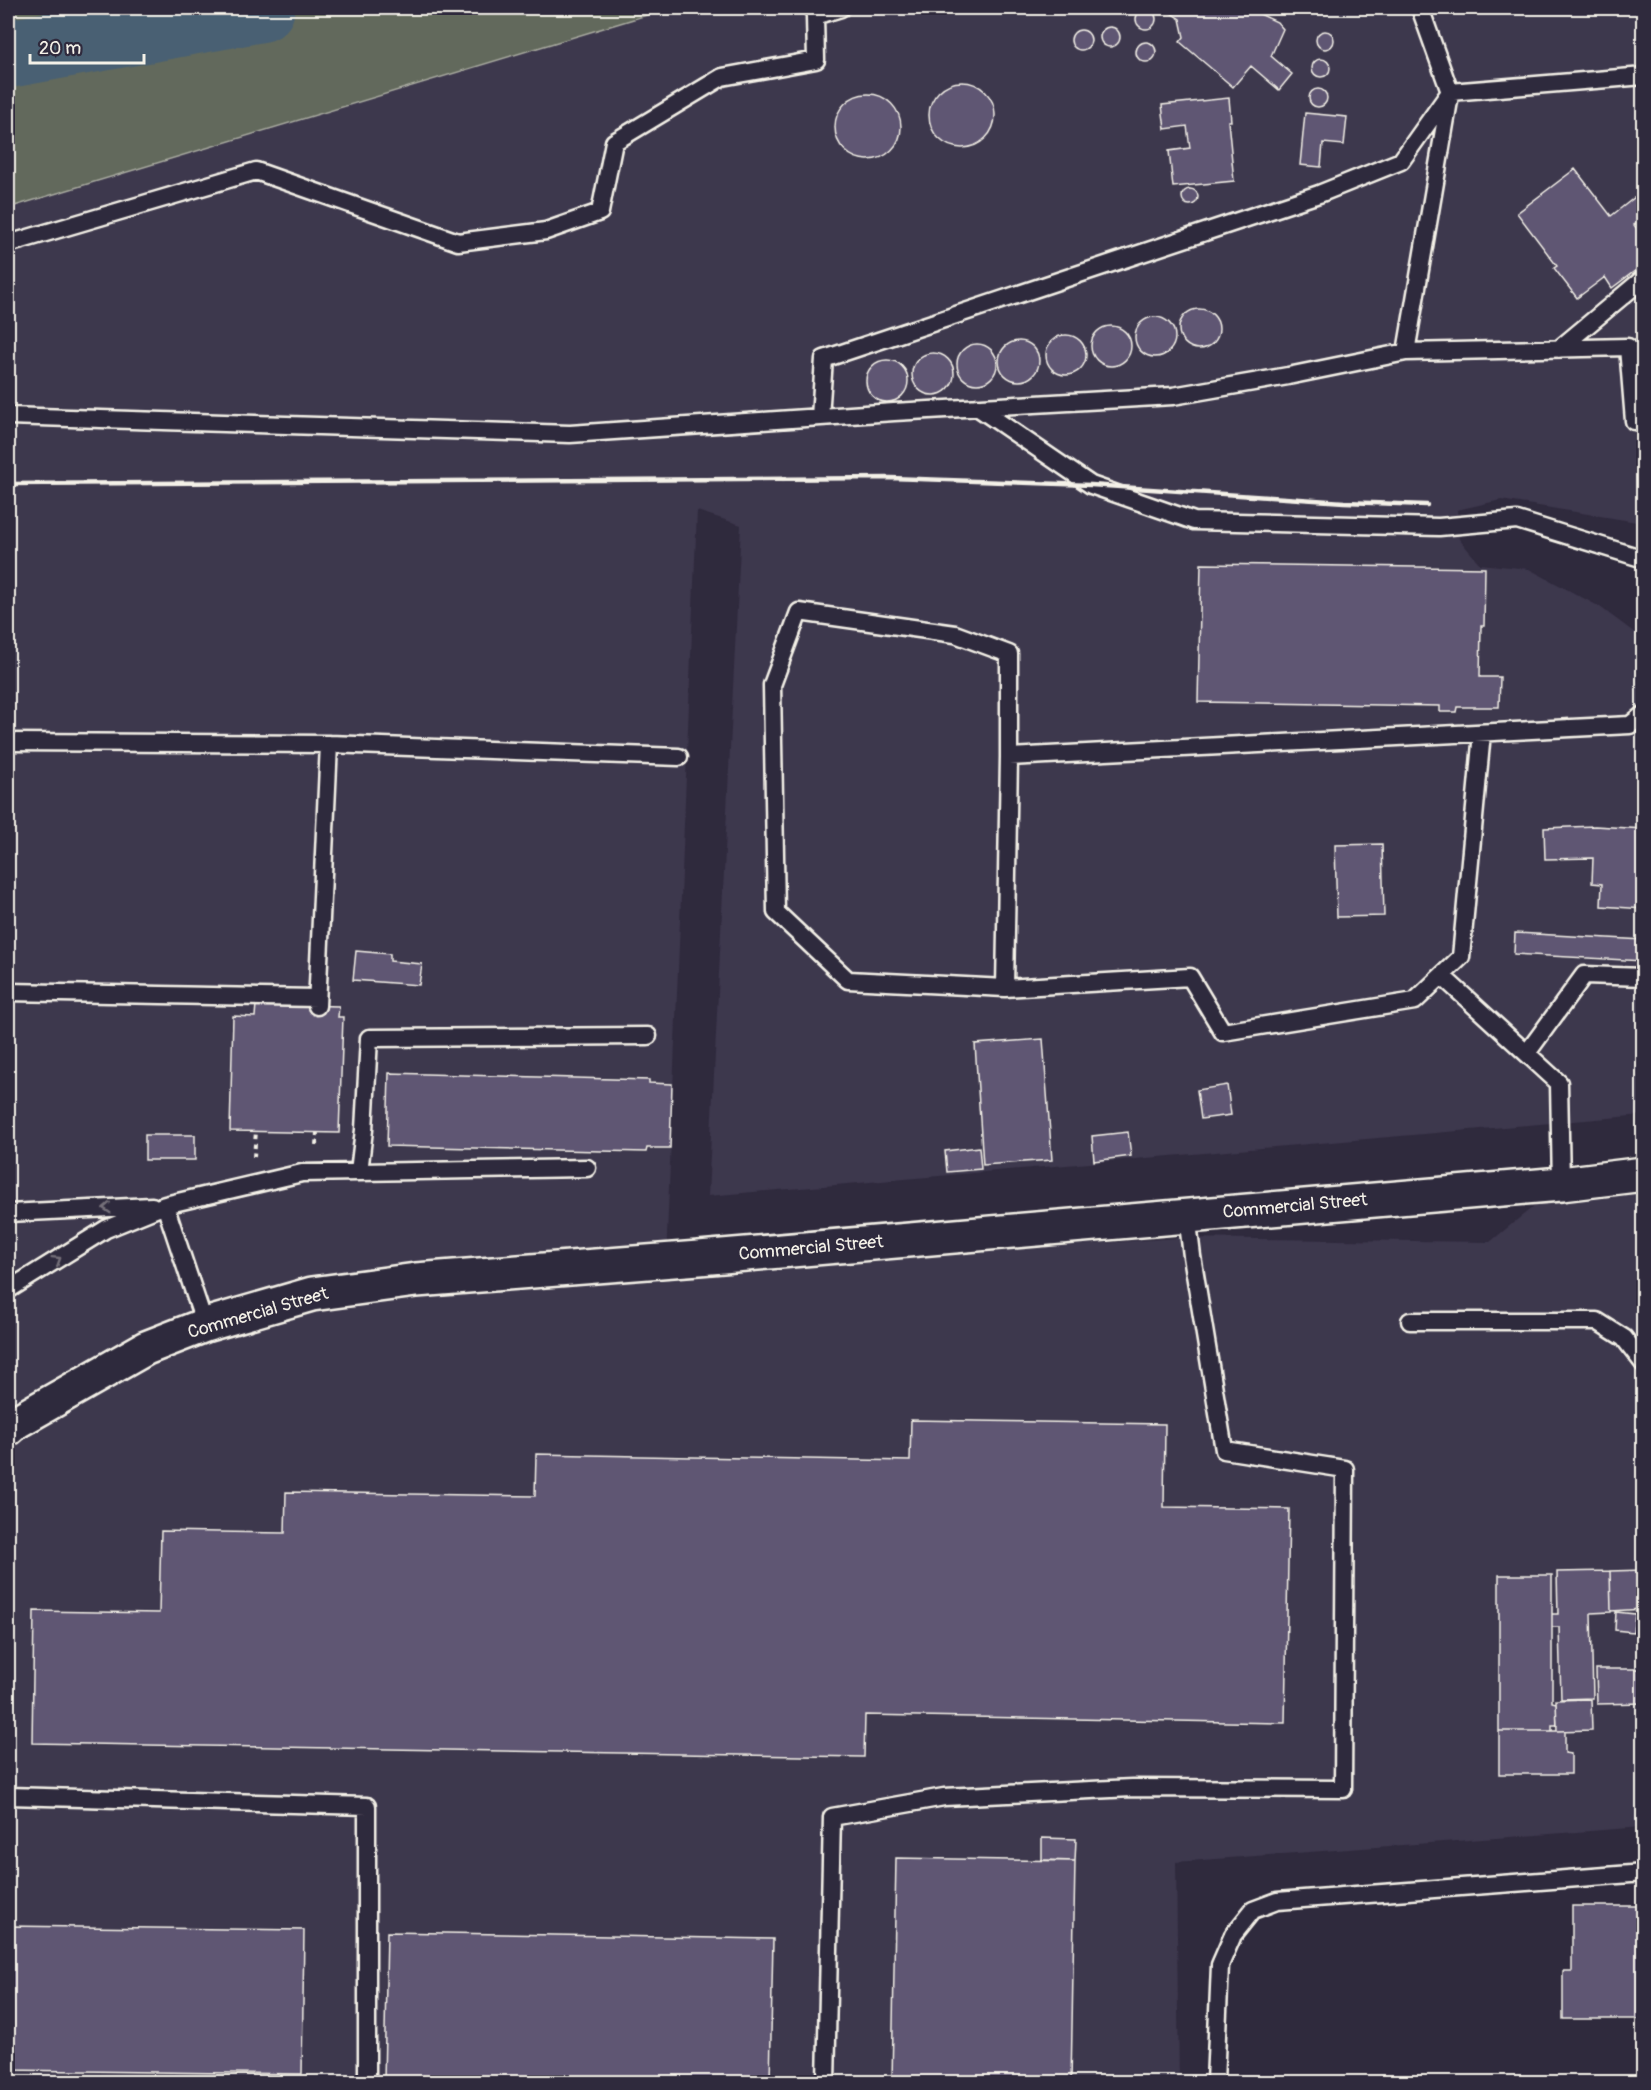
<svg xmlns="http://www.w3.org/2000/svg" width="1651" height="2090" font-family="Pangolin,sans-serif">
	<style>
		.built { fill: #3d374d }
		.green { fill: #62695c; stroke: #abada2; stroke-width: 1.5 }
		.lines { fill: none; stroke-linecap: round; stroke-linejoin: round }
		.river { stroke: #496173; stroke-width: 68 }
		.building { fill: #5f5673; stroke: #f4f1e8; stroke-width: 1.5 }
		.lane-casing { stroke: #f4f1e8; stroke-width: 21 }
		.secondary-casing { stroke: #f4f1e8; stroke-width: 38 }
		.path { stroke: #f4f1e8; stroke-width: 4; stroke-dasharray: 4.5 4.5; stroke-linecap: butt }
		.lane { stroke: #2f2a3d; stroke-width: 16 }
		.secondary { stroke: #2f2a3d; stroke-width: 33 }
		.rail { stroke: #f4f1e8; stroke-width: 4.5 }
		.oneway { stroke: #747079 }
		.labels { text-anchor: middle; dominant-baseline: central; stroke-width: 4.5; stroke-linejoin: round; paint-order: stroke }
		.street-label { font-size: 18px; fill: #f4f1e8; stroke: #2f2a3d }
	</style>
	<rect width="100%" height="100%" fill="#2f2a3d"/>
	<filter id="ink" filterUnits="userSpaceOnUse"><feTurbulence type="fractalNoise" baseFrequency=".0167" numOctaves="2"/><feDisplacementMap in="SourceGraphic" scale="12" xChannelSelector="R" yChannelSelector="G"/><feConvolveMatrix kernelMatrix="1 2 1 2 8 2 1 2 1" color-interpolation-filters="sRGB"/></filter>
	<g filter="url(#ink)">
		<!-- built -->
		<path class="built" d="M670,8H1643V523L1501,500L1457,510L1459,539L1480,564L1529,569L1600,607L1643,639V1115L708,1196L741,525L697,511L666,1260L700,1271L1175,1238L1490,1242L1561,1184L1643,1174V1827L1176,1862L1179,2082H8V208Z"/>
		<!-- green -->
		<path class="green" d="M8,8H670L8,208Z"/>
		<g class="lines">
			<!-- river -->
			<path class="river" d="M8,54L261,8"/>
		</g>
		<!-- building -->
		<path class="building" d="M1170,8H1249V9L1277,22L1283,29L1271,56L1292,74L1279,90L1251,66L1233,87L1180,42L1184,37L1180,19L1171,13Z
			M1136 19a10 10 0 1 1 20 0a10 10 0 1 1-20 0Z
			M1100 37a10 10 0 1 1 20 0a10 10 0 1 1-20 0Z
			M1071 40a10 10 0 1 1 20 0a10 10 0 1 1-20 0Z
			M1316 40a9 9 0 1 1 18 0a9 9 0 1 1-18 0Z
			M1136 52a10 10 0 1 1 20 0a10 10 0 1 1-20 0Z
			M1312 68a9 9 0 1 1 18 0a9 9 0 1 1-18 0Z
			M929 115a33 33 0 1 1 66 0a33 33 0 1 1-66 0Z
			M1309 98a9 9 0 1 1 18 0a9 9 0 1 1-18 0Z
			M835 127a33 33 0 1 1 66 0a33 33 0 1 1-66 0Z
			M1229,98L1231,121H1228L1234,181L1173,187L1169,151L1190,148L1187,126L1165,129L1162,105Z
			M1305,113L1347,117L1344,145L1323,143L1321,167L1300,165Z
			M1575,169L1611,216L1644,190V218L1634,225L1644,238V264L1612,288L1605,277L1577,298L1554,268L1557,266L1517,213Z
			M1182 197a8 8 0 1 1 16 0a8 8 0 1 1-16 0Z
			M1179 329a20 20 0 1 1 40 0a20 20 0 1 1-40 0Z
			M1135 337a20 20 0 1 1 40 0a20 20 0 1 1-40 0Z
			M1091 346a20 20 0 1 1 40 0a20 20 0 1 1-40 0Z
			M1046 355a20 20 0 1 1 40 0a20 20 0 1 1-40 0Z
			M999 361a20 20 0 1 1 40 0a20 20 0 1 1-40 0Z
			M957 364a20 20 0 1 1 40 0a20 20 0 1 1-40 0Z
			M912 374a21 21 0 1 1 42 0a21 21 0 1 1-42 0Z
			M866 381a21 21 0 1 1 42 0a21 21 0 1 1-42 0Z
			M1201,564L1485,568L1484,626H1481L1480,677H1500L1499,707H1457L1456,712H1440V706L1198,702Z
			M1595,826L1644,829V909L1601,906L1602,884L1592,883L1593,858L1545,859L1544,828Z
			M1382,844L1384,916L1337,917L1335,845Z
			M1515,933L1644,940V961L1514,954Z
			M356,951L390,954V961L422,964L419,985L353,980Z
			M256,1004L339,1006L338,1017H343L339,1133L230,1131L233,1016L255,1017Z
			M1043,1039L1052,1160L983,1165L975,1044Z
			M389,1073L649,1080V1083L672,1084L670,1148H647L646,1152L387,1146Z
			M1227,1085L1231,1115L1201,1119L1197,1090Z
			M1128,1132L1131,1156L1094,1161L1092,1136Z
			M145,1135H195V1160H145Z
			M979,1147L981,1169L947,1172L945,1151Z
			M911,1420L1165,1424L1164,1507L1289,1509L1285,1723L865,1715L864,1757L32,1743L34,1611L159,1613L161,1531L285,1533L286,1492L535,1496L536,1454L910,1461Z
			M1644,1570V1609L1611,1611L1610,1571Z
			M1610,1571L1611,1612L1591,1613L1593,1698L1561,1699L1559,1627H1552V1614H1558L1557,1572Z
			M1499,1575H1552V1702L1556,1703L1557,1725H1552V1731H1499Z
			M1644,1610V1661H1641L1640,1611Z
			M1616,1612L1635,1614L1633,1632L1615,1630Z
			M1596,1669H1644V1703L1597,1704Z
			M1591,1699L1592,1730L1557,1731L1556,1700Z
			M1499,1731H1565V1753L1571,1754V1774H1499Z
			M1042,1838L1076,1839L1075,1861L1042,1860Z
			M896,1858L1075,1861L1071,2082H892Z
			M1572,1906H1644V2019H1563V1971H1572Z
			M8,1926L304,1930L302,2074L8,2070Z
			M387,1932L773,1939L770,2082H384Z"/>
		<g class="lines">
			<defs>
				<path id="lane" d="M1420,8L1450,92L1644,76
					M8,244L256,171L458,242L546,231L600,212L614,142L722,77L816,60L815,16L841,8
					M1559,349L1644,278
					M1406,352L1450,95
					M977,407L1091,485L1194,521L1439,527L1517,520L1644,559
					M8,416L570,434L894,412L1173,396L1288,376L1406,352L1628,347L1634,421
					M820,417L824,359L1319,194L1401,161L1450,92
					M8,742L329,744L679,757
					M1009,757L1630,725L1644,714
					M1442,976L1559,1083L1561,1184
					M1005,988L848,980L776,912L772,685L799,612L955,634L1009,654V757L1005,988L1190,977L1223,1032L1415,1001L1461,957L1482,733
					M8,992L317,998
					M317,1006L329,744
					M1527,1053L1584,975L1644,977
					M359,1172L364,1130L369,1038L648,1036
					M165,1205L205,1325
					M8,1213L152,1206
					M8,1290L106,1229L165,1205L302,1173L587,1168
					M1410,1321H1597L1624,1338L1644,1364
					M8,1796L367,1806V2082
					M826,2082L832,1817L944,1797L1132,1788L1343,1789L1345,1469L1224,1450L1192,1256L1187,1215
					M1215,2082L1220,1965L1233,1935L1253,1910L1277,1901L1644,1873"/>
				<path id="secondary" d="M8,1429L16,1422L146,1348L205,1325L312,1294L416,1280L699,1258L1561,1184L1644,1174"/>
			</defs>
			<!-- lane casing -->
			<use href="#lane" class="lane-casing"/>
			<!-- secondary casing -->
			<use href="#secondary" class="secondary-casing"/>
			<!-- path -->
			<path class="path" d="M316,1145L317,1133
				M254,1157L256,1131"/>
			<!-- lane -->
			<use href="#lane" class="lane"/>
			<!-- secondary -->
			<use href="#secondary" class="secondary"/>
			<!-- rail -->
			<path class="rail" d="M8,484L890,478L1091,485L1344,502L1427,505"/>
		</g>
		<!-- one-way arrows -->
		<defs><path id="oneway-chevron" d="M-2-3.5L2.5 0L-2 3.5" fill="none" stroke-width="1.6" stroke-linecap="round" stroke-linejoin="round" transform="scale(1.5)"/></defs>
		<g class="oneway">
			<use href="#oneway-chevron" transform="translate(107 1208) rotate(177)"/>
			<use href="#oneway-chevron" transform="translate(57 1260) rotate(-32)"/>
		</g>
	</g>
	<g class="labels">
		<!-- street labels -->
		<g class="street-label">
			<text transform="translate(1295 1206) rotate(-5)">Commercial Street</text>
			<text transform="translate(811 1248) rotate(-5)">Commercial Street</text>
			<text transform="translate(258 1313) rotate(-16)">Commercial Street</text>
		</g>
	</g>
	<!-- margin -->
	<rect width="1651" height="2090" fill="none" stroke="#2f2a3d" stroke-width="30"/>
	<rect x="15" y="15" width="1621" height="2060" fill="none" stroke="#f4f1e8" stroke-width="2" filter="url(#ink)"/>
	<!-- scale -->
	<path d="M30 54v9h114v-9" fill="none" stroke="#f4f1e8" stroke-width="3"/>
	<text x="39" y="54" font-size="18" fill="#f4f1e8" stroke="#2f2a3d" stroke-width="4.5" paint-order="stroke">20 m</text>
</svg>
